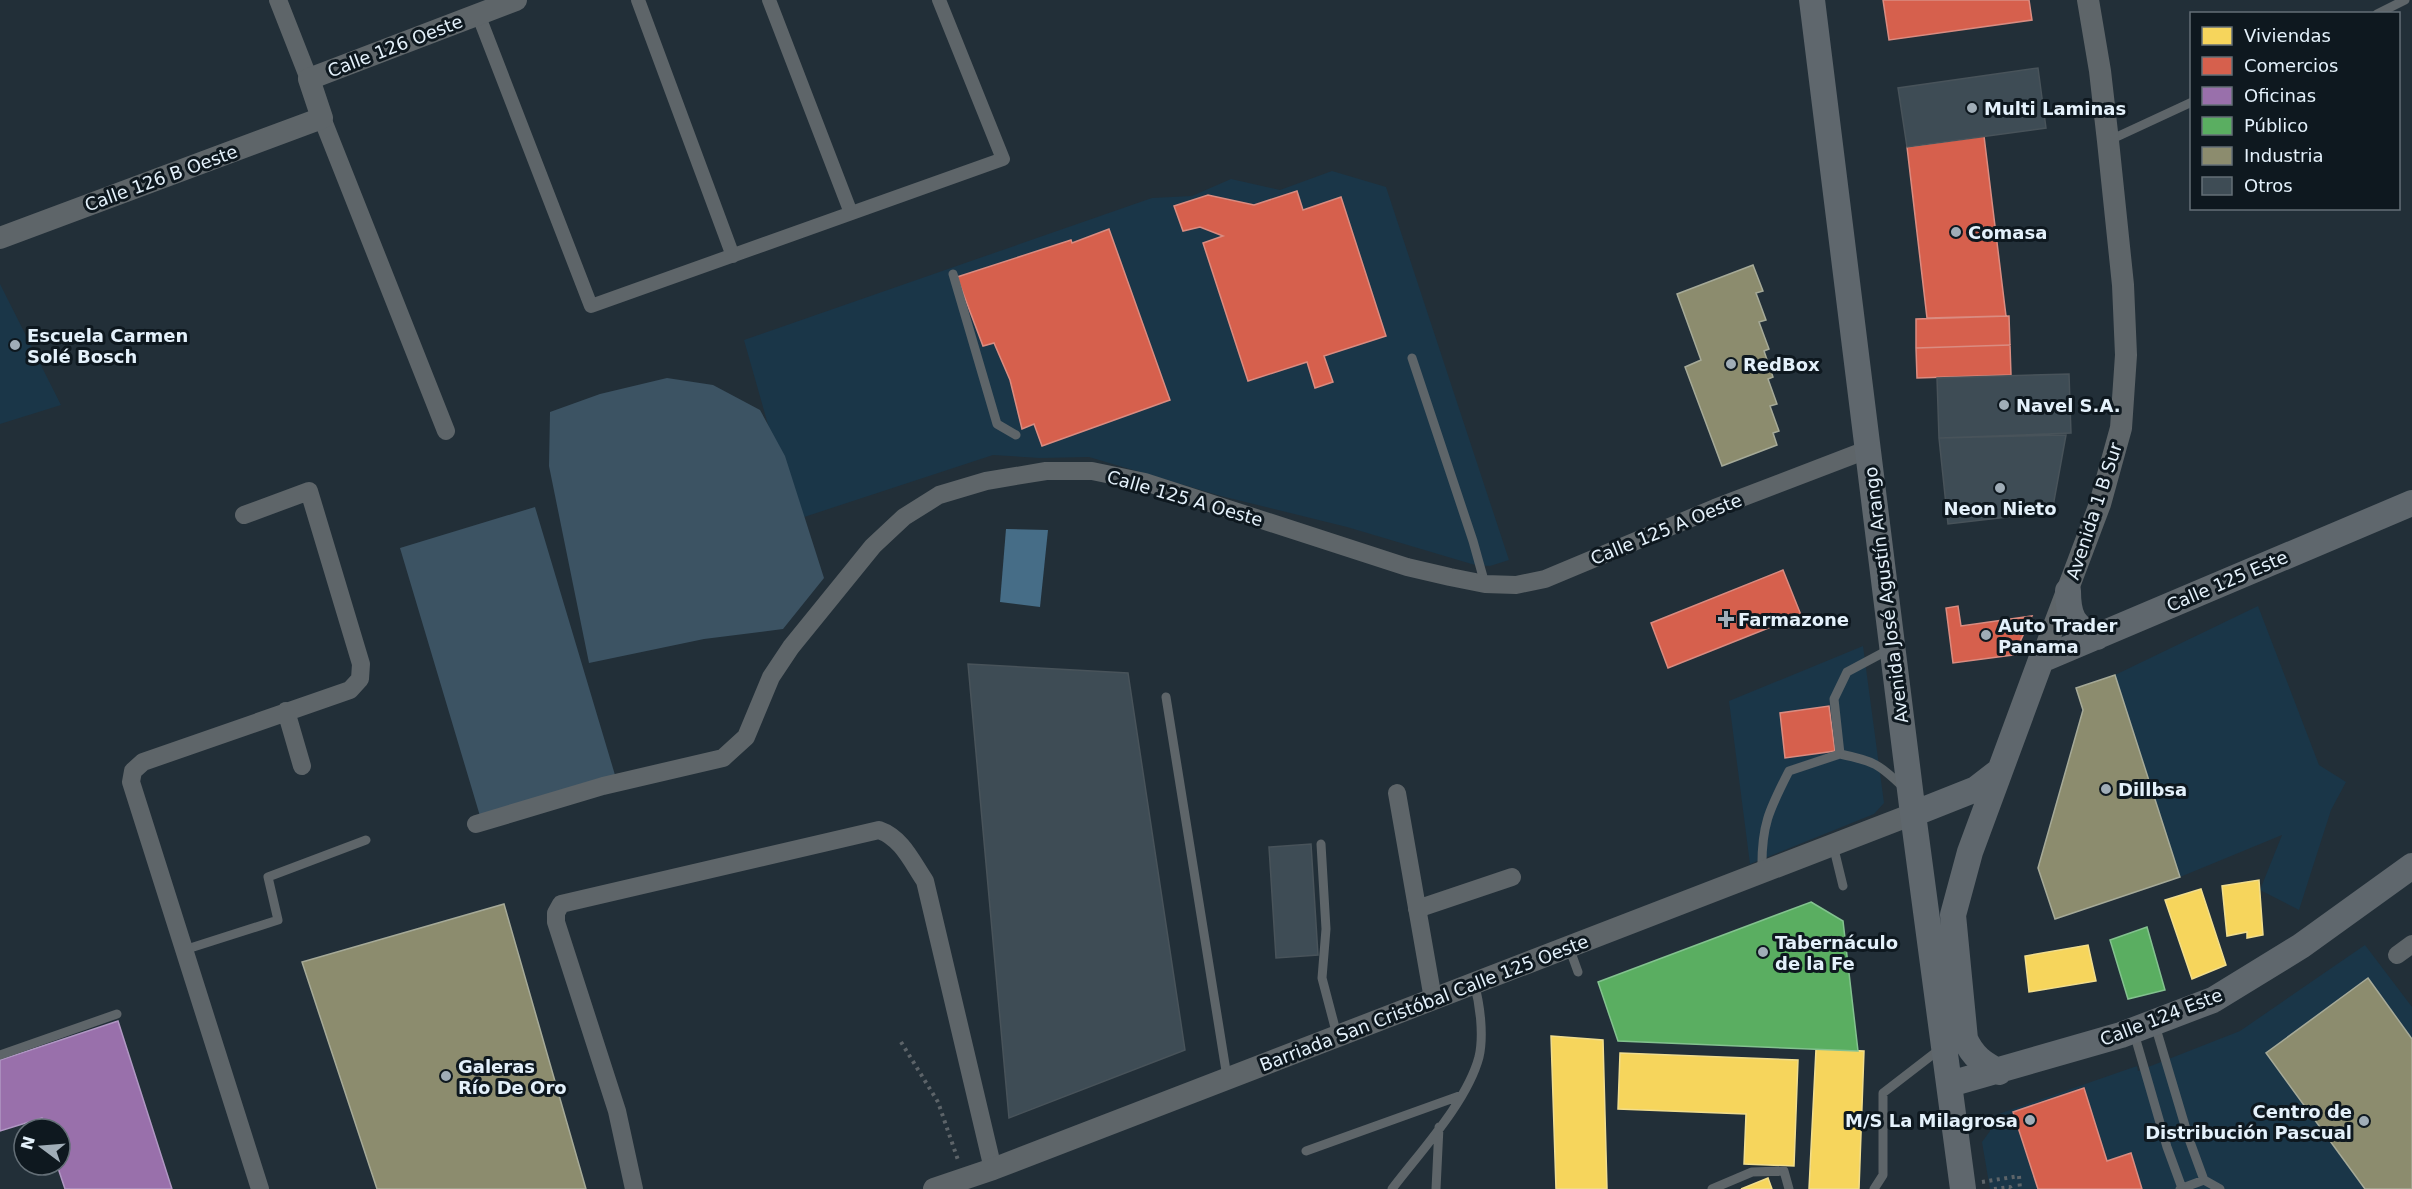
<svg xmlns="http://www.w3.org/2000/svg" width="2412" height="1189" font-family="'DejaVu Sans',sans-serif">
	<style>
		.built { fill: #1a3648 }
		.green { fill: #3c5363 }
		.water { fill: #466d87 }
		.homes { fill: #f6d55c; stroke: #f1dd8c; stroke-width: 1.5 }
		.shops { fill: #d6604d; stroke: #da8c81; stroke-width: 1.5 }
		.offices { fill: #9970ab; stroke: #b097c3; stroke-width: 1.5 }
		.public { fill: #5aae61; stroke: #83c28f; stroke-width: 1.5 }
		.industry { fill: #8c8c6e; stroke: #a6aa98; stroke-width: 1.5 }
		.building { fill: #3e4c55; stroke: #48535a; stroke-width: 1.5 }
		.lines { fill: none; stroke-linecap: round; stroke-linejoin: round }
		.path { stroke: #5d6469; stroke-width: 4; stroke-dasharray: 3 4.5; stroke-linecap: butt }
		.service { stroke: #5e6569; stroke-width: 9 }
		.pedestrian { stroke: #5e6569; stroke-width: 14 }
		.minor { stroke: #5e6569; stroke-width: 18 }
		.tertiary { stroke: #5e6569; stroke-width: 22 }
		.secondary { stroke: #5f676d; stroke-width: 26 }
		.poi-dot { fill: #a0adb7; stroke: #0e181f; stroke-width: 2 }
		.labels { text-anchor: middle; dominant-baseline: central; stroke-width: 6; stroke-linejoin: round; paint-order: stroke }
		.street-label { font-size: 18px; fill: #e4f1fb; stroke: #0e181f }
		.poi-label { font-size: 18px; font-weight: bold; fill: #e4f1fb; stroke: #0e181f; text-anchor: start }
	</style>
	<rect width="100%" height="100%" fill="#222f38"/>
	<!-- built -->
	<path class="built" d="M1332,171L1386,187L1509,560L1490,566L1475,565L1347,527L1221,496L1089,457L1040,458L993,455L795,520L744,340L1152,198L1192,196L1231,179L1280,190Z
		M0,284L61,405L0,424Z
		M2258,606L2319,765L2346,782L2331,810L2299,910L2260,890L2282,835L2180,877L2115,675Z
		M1863,646L1884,803L1874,814L1750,864L1729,701Z
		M2365,945L2412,1007V1189H1990L1982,1142L1990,1131V1117L2137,1066L2138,1071L2240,1031Z"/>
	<!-- green -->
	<path class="green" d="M667,378L713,385L760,410L785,456L824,578L783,629L704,639L589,663L549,466L550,412L600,394Z
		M535,507L615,775L480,816L400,548Z"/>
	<!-- water -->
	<path class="water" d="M1006,529L1048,530L1040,607L1000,602Z"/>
	<!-- homes -->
	<path class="homes" d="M2259,880L2263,935L2247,938V932L2227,936L2222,886Z
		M2201,889L2226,965L2192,979L2165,900Z
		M2088,945L2096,981L2029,992L2025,956Z
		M1551,1036L1603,1040L1607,1189H1556Z
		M1816,1049L1864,1051L1859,1189H1809Z
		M1620,1053L1798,1060L1794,1166L1744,1164L1746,1114L1618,1109Z
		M1768,1178L1772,1189H1741Z"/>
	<!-- shops -->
	<path class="shops" d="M1883,0H2029L2032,20L1889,40Z
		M1984,136L2006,316L1927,318L1907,147Z
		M1297,191L1303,210L1341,197L1386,336L1324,356L1333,382L1315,388L1307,362L1248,381L1203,243L1223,236L1200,227L1183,231L1174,206L1208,195L1254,205Z
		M1109,229L1170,400L1042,446L1034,424L1022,429L1010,380L994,343L983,346L957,277L1071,240L1072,243Z
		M2009,316L2010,345L1916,348V319Z
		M2010,345L2011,375L1917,378L1916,348Z
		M1783,570L1801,615L1668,668L1651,623Z
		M1958,606L1961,626L2032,616L2019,644L2020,654L1953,663L1946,608Z
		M1829,706L1835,751L1785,758L1780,713Z
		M2084,1088L2107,1161L2131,1153L2142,1189H2038L2013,1112Z"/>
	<!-- offices -->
	<path class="offices" d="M118,1021L172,1189H65L57,1165H60V1129H46L42,1118L0,1131V1060Z"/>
	<!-- public -->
	<path class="public" d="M1811,902L1843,921L1858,1051L1618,1041L1598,982Z
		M2147,927L2165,990L2128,999L2110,940Z"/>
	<!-- industry -->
	<path class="industry" d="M1753,265L1763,291L1756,293L1766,320L1759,322L1769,349L1764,351L1773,377L1768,379L1777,404L1770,406L1779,431L1773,433L1777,445L1722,466L1685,367L1701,360L1677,294Z
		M2115,675L2180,877L2055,919L2038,868L2083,710L2076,688Z
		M504,904L586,1189H377L302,962Z
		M2368,978L2412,1039V1189H2365L2266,1053Z"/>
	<!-- building -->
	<path class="building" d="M2038,68L2046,128L1907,147L1898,88Z
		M2069,374L2071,433L1939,438L1937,378Z
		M2066,435L2052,512L1948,524L1939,438Z
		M968,664L1128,673L1185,1050L1009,1118Z
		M1311,844L1318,955L1276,958L1269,847Z"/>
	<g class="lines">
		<!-- path -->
		<path class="path" d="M901,1042L938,1102L958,1160
			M1982,1182L2019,1176L2020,1189
			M1994,1189L2010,1187L2011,1189"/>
		<!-- service -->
		<path class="service" d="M2377,14L2405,0
			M2110,140L2192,102
			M953,274L997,424L1016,435
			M1412,358L1473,541L1485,584
			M1890,649L1847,672L1834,699L1840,754C1874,761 1879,764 1904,788
			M1166,697L1227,1077
			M1321,844L1326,929L1322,978L1337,1035
			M1833,845L1843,886
			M1762,871C1761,826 1769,810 1789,771L1840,754
			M1569,947L1578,972
			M184,950L278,920L268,877L366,840
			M2155,1025L2189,1139L2204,1180
			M2134,1033L2167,1147L2182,1188
			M0,1055L117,1014
			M1306,1151L1462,1095
			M1392,1189C1420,1152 1467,1102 1479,1057C1484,1035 1480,1004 1474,983
			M1436,1189L1439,1127
			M1712,1189L1752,1172L1784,1171L1789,1189
			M1874,1189L1883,1175V1093L1940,1049
			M2180,1189L2204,1180L2220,1189"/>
		<!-- pedestrian -->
		<path class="pedestrian" d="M638,0L733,256
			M769,0L851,213
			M478,14L591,306L1003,159L939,0"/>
		<!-- minor -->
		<path class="minor" d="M278,0L309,79
			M322,118L446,431
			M244,515L309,491L361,664L360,679L350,690L143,762L133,771L131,782L260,1189
			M286,711L302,766
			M1397,793L1433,999
			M476,824L603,786L723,758L746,737L771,677L791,647L873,546L904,517L939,495L986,481L1046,471H1092L1145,482L1407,567L1450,577L1485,584L1516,585L1545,579L1715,508L1869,449
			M1417,909L1512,877
			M2397,955L2412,944
			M634,1189L617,1111L556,922V913L561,904L879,830C902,838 912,862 925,881L993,1169"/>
		<!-- tertiary -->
		<path class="tertiary" d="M0,238L322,118L309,79L516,0
			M2041,660L2100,504L2121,428L2126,355L2123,285L2108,141L2100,71L2088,0
			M934,1189L993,1169L1913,814"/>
		<!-- secondary -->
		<path class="secondary" d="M1812,0L1913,814L1963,1189
			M2068,591C2068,616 2073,627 2097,637
			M1913,814L1976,789L1998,772
			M1999,1072C1983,1063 1973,1057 1965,1039L1953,915L1970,852L2041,660L2412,503
			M1950,1084L2121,1035L2213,1000L2301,946L2412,866"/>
	</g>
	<!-- markers -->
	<g class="poi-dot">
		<circle cx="1972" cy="108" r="6"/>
		<circle cx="1956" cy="232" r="6"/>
		<circle cx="15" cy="345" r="6"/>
		<circle cx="1731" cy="364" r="6"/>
		<circle cx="2004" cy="405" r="6"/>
		<circle cx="2000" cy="488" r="6"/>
		<path d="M1723 610h6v6h6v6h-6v6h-6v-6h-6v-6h6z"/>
		<circle cx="1986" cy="635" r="6"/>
		<circle cx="2106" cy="789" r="6"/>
		<circle cx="1763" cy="952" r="6"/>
		<circle cx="446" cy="1076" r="6"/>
		<circle cx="2030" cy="1120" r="6"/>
		<circle cx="2364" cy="1121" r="6"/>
	</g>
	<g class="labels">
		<!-- street labels -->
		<g class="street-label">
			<text transform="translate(395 46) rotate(-21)">Calle 126 Oeste</text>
			<text transform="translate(161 178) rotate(-20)">Calle 126 B Oeste</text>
			<text transform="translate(1185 498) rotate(16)">Calle 125 A Oeste</text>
			<text transform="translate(2094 511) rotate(-72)">Avenida 1 B Sur</text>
			<text transform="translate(1666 529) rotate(-22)">Calle 125 A Oeste</text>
			<text transform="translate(2227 581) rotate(-23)">Calle 125 Este</text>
			<text transform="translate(1886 595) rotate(-97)">Avenida José Agustín Arango</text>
			<text transform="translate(1424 1003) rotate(-21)">Barriada San Cristóbal Calle 125 Oeste</text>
			<text transform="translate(2161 1017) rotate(-21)">Calle 124 Este</text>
		</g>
		<!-- poi labels -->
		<g class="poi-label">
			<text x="1984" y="108">Multi Laminas</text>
			<text x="1968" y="232">Comasa</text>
			<text x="27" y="335">Escuela Carmen<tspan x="27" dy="21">Solé Bosch</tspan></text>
			<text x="1743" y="364">RedBox</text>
			<text x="2016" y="405">Navel S.A.</text>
			<text x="2000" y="508" text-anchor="middle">Neon Nieto</text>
			<text x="1738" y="619">Farmazone</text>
			<text x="1998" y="625">Auto Trader<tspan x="1998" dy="21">Panama</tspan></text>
			<text x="2118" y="789">Dillbsa</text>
			<text x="1775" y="942">Tabernáculo<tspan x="1775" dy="21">de la Fe</tspan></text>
			<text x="458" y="1066">Galeras<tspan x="458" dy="21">Río De Oro</tspan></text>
			<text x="2352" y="1111" text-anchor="end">Centro de<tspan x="2352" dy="21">Distribución Pascual</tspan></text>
			<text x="2018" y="1120" text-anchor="end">M/S La Milagrosa</text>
		</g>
	</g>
	<!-- legend -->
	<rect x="2190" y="12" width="210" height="198" fill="#0e181f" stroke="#646f77" stroke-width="1.5"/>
	<rect x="2202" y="27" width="30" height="18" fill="#f6d55c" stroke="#646f77" stroke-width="1.5"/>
	<text x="2244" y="42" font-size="18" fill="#e4f1fb">Viviendas</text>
	<rect x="2202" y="57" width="30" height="18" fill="#d6604d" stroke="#646f77" stroke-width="1.5"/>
	<text x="2244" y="72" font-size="18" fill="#e4f1fb">Comercios</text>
	<rect x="2202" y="87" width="30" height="18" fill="#9970ab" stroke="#646f77" stroke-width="1.5"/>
	<text x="2244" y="102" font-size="18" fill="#e4f1fb">Oficinas</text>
	<rect x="2202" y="117" width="30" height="18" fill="#5aae61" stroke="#646f77" stroke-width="1.5"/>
	<text x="2244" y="132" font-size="18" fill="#e4f1fb">Público</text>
	<rect x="2202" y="147" width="30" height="18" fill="#8c8c6e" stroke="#646f77" stroke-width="1.5"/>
	<text x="2244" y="162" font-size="18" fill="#e4f1fb">Industria</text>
	<rect x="2202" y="177" width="30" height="18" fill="#3e4c55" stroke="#646f77" stroke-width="1.5"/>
	<text x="2244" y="192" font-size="18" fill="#e4f1fb">Otros</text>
	<!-- north arrow -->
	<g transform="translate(42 1147) rotate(286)"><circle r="28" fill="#0e181f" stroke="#646f77" stroke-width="1.5"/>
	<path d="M0-4.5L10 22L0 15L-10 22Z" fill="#a0adb7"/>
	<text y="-9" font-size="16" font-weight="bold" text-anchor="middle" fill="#e4f1fb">N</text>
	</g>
</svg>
